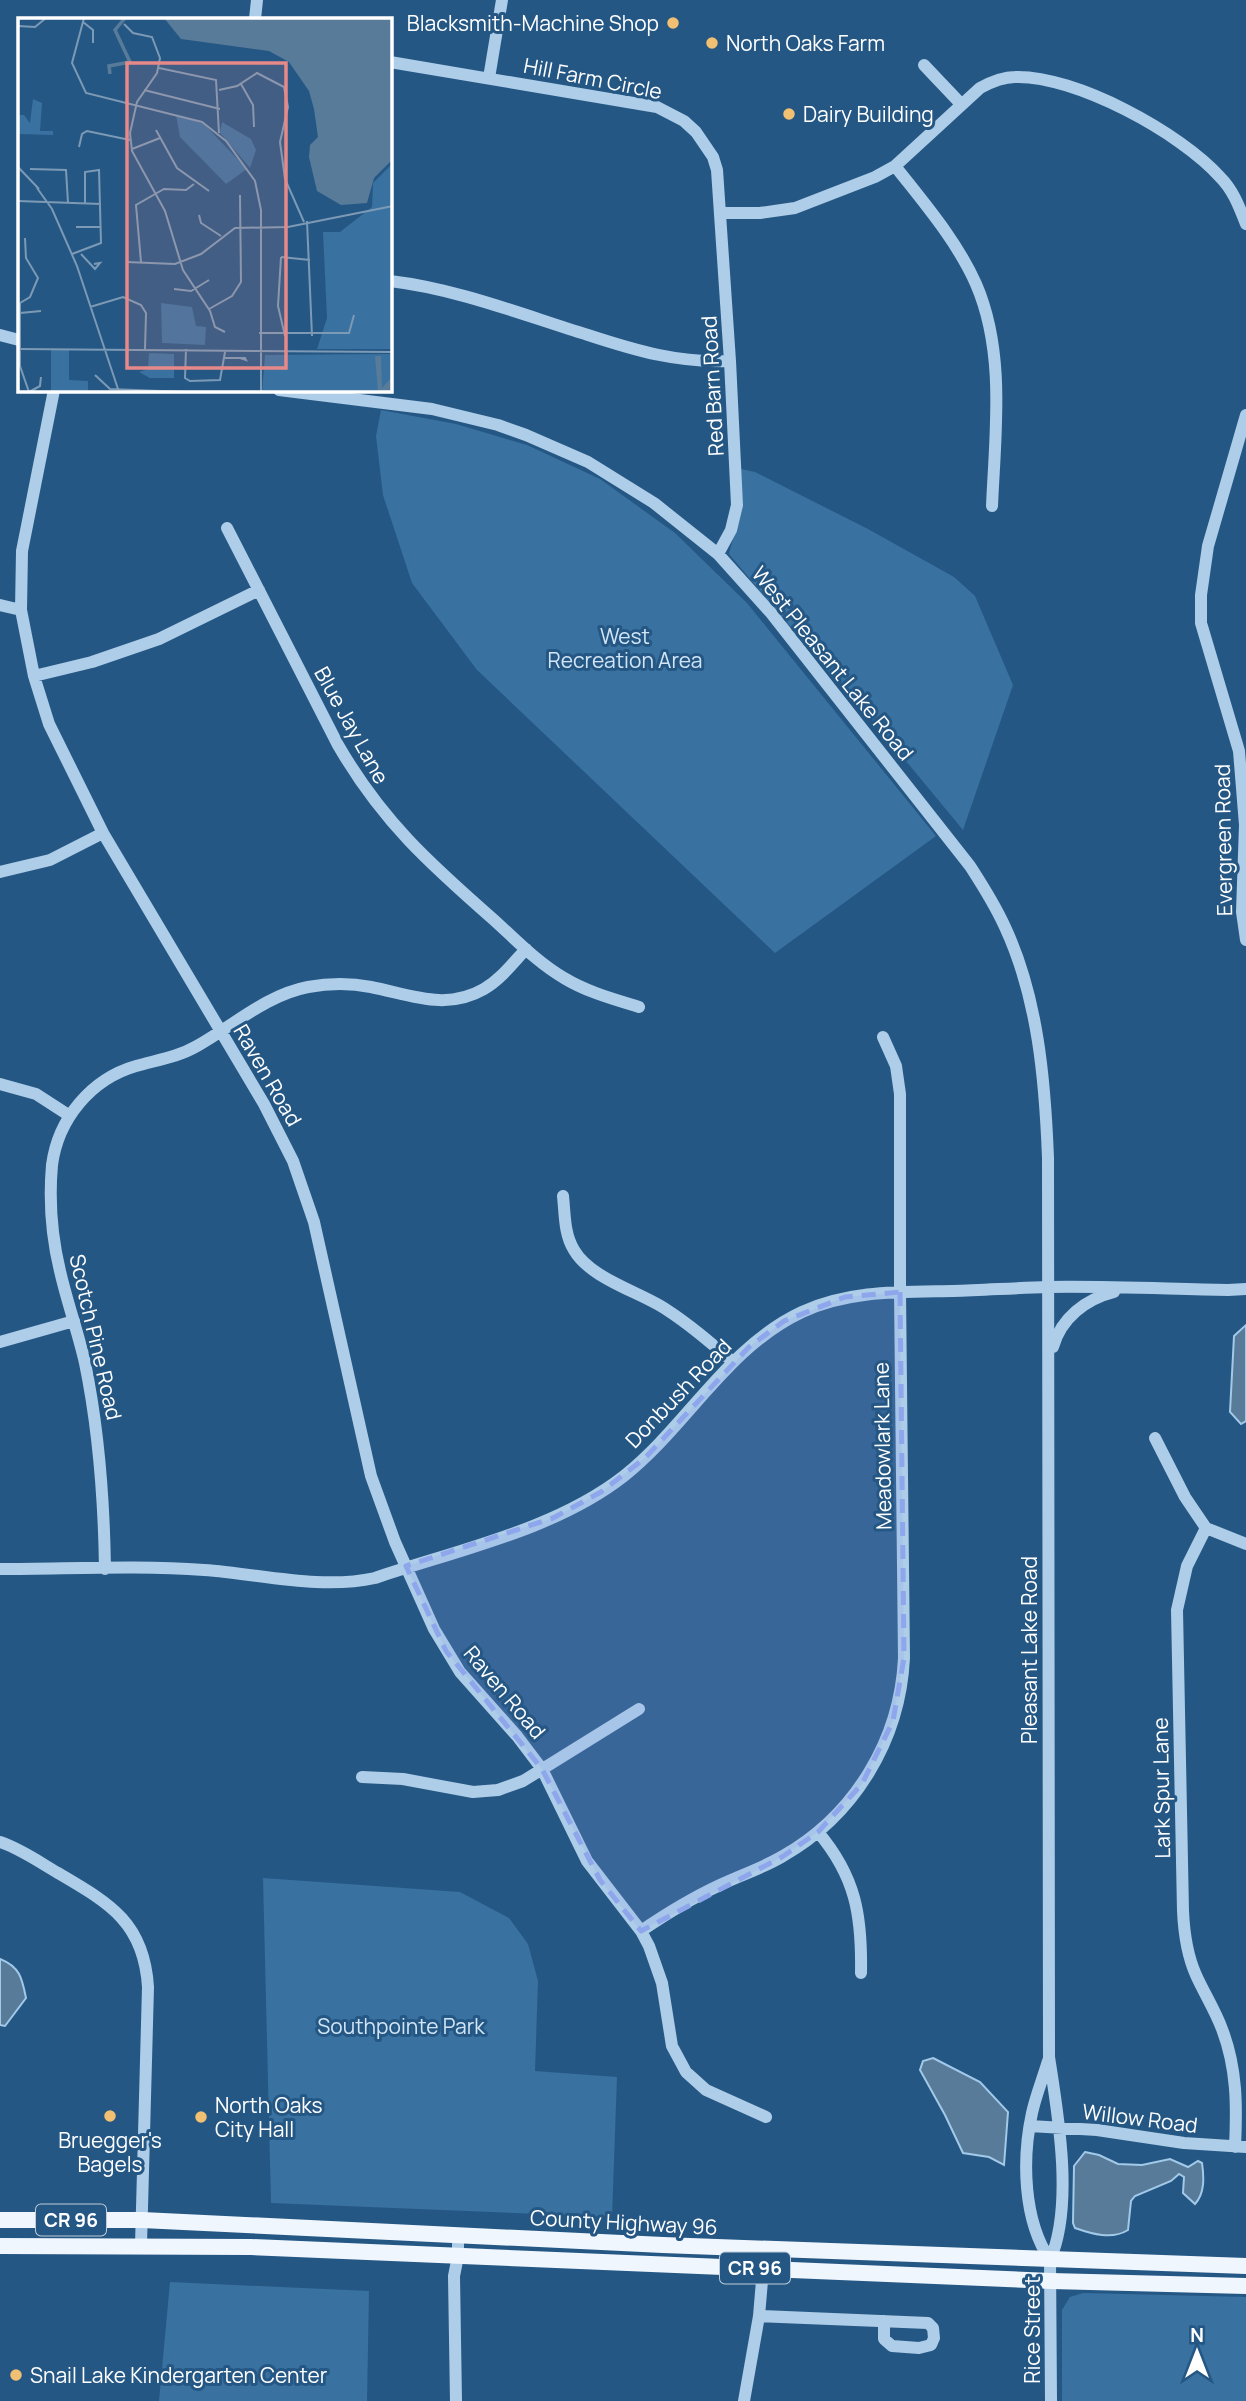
<svg xmlns="http://www.w3.org/2000/svg" width="1246" height="2401" font-family="Manrope,sans-serif">
	<style>
		.green { fill: #3971a0 }
		.water { fill: #587b9a; stroke: #a2c9e8; stroke-width: 2 }
		.lines { fill: none; stroke-linecap: round; stroke-linejoin: round }
		.minor { stroke: #aecde8; stroke-width: 12 }
		.major { stroke: #f0f6fe; stroke-width: 16 }
		.marked { fill: #8ea6ec; fill-opacity: 0.2; stroke: #8ea6ec; stroke-width: 5; stroke-dasharray: 14 9; stroke-linejoin: round }
		.poi-dot { fill: #f1c072; stroke: #255784; stroke-width: 2.5 }
		.labels { text-anchor: middle; dominant-baseline: central; stroke-width: 6; stroke-linejoin: round; paint-order: stroke }
		.shield { fill: #255784; stroke: #becdda; stroke-width: 2 }
		.shield-label { font-size: 19px; font-weight: bold; fill: #fff }
		.poi-label { font-size: 21px; fill: #fff; stroke: #255784; text-anchor: start }
		.street-label { font-size: 21px; fill: #fff; stroke: #255784 }
		.park-label { font-size: 21px; fill: #d1e5f6; stroke: #255784 }
		.inset-river { fill: none; stroke: #587b9a; stroke-width: 3.5 }
		.inset-road { fill: none; stroke: #7c9ab5; stroke-width: 2 }
		.view { fill: #e88989; fill-opacity: 0.15; stroke: #e88989; stroke-width: 3.5 }
		.inset-edge { fill: none; stroke: #fff; stroke-width: 3.5 }
	</style>
	<rect width="100%" height="100%" fill="#255784"/>
	<!-- green -->
	<path class="green" d="M381,410L456,424L527,445L600,479L675,533L747,603L936,836L775,953L477,670L412,583L383,495L376,436Z
		M741,469L755,472L868,529L954,577L975,596L1013,685L963,830L844,686L832,676L729,554L741,507Z
		M263,1878L460,1892L509,1918L528,1944L538,1981L535,2071L617,2077L612,2217L271,2203Z
		M170,2282L369,2291L367,2401H159Z
		M1083,2293L1246,2297V2401H1062V2310L1070,2297Z"/>
	<!-- water -->
	<path class="water" d="M1246,1325V1421L1241,1424L1230,1412L1234,1336Z
		M0,1959C20,1967 22,1978 26,1998L5,2026L0,2025Z
		M933,2058L980,2082L1008,2112L1004,2165L989,2157L963,2153L945,2115L920,2070L923,2061Z
		M1085,2152L1099,2155L1118,2164L1142,2165L1170,2159L1188,2167L1198,2161L1202,2163C1204,2177 1205,2193 1195,2204L1183,2193L1184,2177L1179,2174L1171,2181L1135,2196L1131,2201L1128,2230C1112,2240 1092,2234 1075,2228L1073,2223L1074,2166Z"/>
	<g class="lines">
		<!-- minor -->
		<path class="minor" d="M255,19L257,0
			M390,62L657,107L684,121L696,132L713,157L717,170L730,361L737,505L731,530L718,554
			M924,65L961,104
			M489,78L502,0
			M895,166C924,203 957,241 976,284C1006,353 995,434 992,506
			M720,213H760L795,208L875,177L895,166L980,88C991,82 1002,77 1015,77C1075,75 1181,133 1220,177C1233,190 1239,206 1246,224
			M390,281C458,289 523,315 588,335C637,351 678,363 730,361
			M0,335L19,340
			M54,390L22,551L21,610L34,676L49,724L103,833L264,1104L293,1161L314,1222L371,1476L395,1542L434,1629L460,1672L517,1736L542,1769L587,1861L641,1931L649,1946L662,1983L672,2046L686,2072L706,2090L766,2117
			M279,390L432,409L498,425L526,435L588,462L654,503L718,554L771,613L970,866C983,886 995,905 1005,927C1038,998 1045,1080 1048,1158L1049,2057C1058,2114 1074,2206 1050,2260L1051,2401
			M1246,415L1208,546L1201,595V623L1239,751L1245,825L1242,912L1246,940
			M227,528L338,745C382,821 429,863 494,920C516,940 538,963 564,978C587,992 613,999 639,1007
			M0,605L21,610
			M34,676L92,662L159,639L259,590
			M0,872L50,860L103,833
			M0,1084L36,1094L70,1116
			M563,1196C565,1214 564,1234 574,1250C590,1278 637,1291 664,1308C689,1324 711,1343 733,1362
			M0,1342L74,1321
			M1053,1347C1061,1318 1086,1299 1114,1292
			M1155,1438L1185,1497L1206,1528
			M1206,1528L1187,1566L1177,1610L1183,1911C1184,1933 1187,1955 1196,1975C1204,1993 1215,2010 1222,2029C1237,2068 1237,2106 1235,2147
			M1206,1528L1246,1544
			M0,1569C68,1569 137,1565 204,1570C261,1574 320,1590 375,1578C457,1550 555,1530 624,1476C687,1426 727,1347 802,1312C849,1290 902,1292 953,1291C984,1290 1016,1288 1048,1287C1108,1286 1168,1289 1228,1290L1246,1289
			M105,1569C104,1499 99,1431 85,1363C78,1332 67,1302 60,1271C52,1238 49,1199 52,1165C58,1119 91,1079 136,1066C157,1060 178,1057 197,1046C233,1026 266,995 308,987C329,983 351,983 371,987C411,995 446,1011 484,989C501,979 513,963 526,949
			M362,1777L403,1779L473,1792L498,1790L523,1781L639,1709
			M818,1832C856,1877 862,1916 861,1973
			M0,1842C21,1849 39,1862 58,1873C109,1903 144,1922 148,1987L141,2245
			M641,1931C666,1914 692,1898 720,1885C741,1875 763,1868 783,1856C855,1815 900,1740 904,1658L900,1292V1094L896,1066L883,1037
			M1048,2061C1043,2078 1036,2095 1032,2113C1022,2159 1023,2220 1050,2260
			M1030,2126L1097,2130L1184,2143L1246,2147
			M759,2316L928,2323L933,2328L934,2338L931,2345L919,2348L892,2346L884,2339V2321
			M456,2401L454,2276L458,2256V2235
			M744,2401L759,2316L763,2269"/>
		<!-- major -->
		<path class="major" d="M0,2220H142L663,2245L1246,2266
			M0,2246L251,2247L1051,2281L1246,2286"/>
	</g>
	<!-- marked area -->
	<path class="marked" d="M900,1292L904,1658L893,1721L862,1784L818,1832L782,1857L641,1931L600,1880L542,1769L446,1651L406,1566L553,1518L601,1492L645,1458L749,1347L784,1321L845,1297Z"/>
	<!-- markers -->
	<g class="poi-dot">
		<circle cx="673" cy="23" r="7"/>
		<circle cx="712" cy="43" r="7"/>
		<circle cx="789" cy="114" r="7"/>
		<circle cx="110" cy="2116" r="7"/>
		<circle cx="201" cy="2117" r="7"/>
		<circle cx="16" cy="2375" r="7"/>
	</g>
	<g class="labels">
		<!-- shield labels -->
		<g class="shield">
			<rect x="36" y="2204.5" width="70" height="31" rx="5"/>
			<rect x="720" y="2252.5" width="70" height="31" rx="5"/>
		</g>
		<g class="shield-label">
			<text x="71" y="2220">CR 96</text>
			<text x="755" y="2268">CR 96</text>
		</g>
		<!-- poi labels -->
		<g class="poi-label">
			<text x="659" y="23" text-anchor="end">Blacksmith-Machine Shop</text>
			<text x="726" y="43">North Oaks Farm</text>
			<text x="803" y="114">Dairy Building</text>
			<text x="215" y="2105">North Oaks<tspan x="215" dy="24">City Hall</tspan></text>
			<text x="110" y="2140" text-anchor="middle">Bruegger's<tspan x="110" dy="24">Bagels</tspan></text>
			<text x="30" y="2375">Snail Lake Kindergarten Center</text>
		</g>
		<!-- street labels -->
		<g class="street-label">
			<text transform="translate(593 78) rotate(11)">Hill Farm Circle</text>
			<text transform="translate(712 386) rotate(-93)">Red Barn Road</text>
			<text transform="translate(833 663) rotate(51)">West Pleasant Lake Road</text>
			<text transform="translate(352 725) rotate(61)">Blue Jay Lane</text>
			<text transform="translate(1223 840) rotate(-91)">Evergreen Road</text>
			<text transform="translate(268 1075) rotate(60)">Raven Road</text>
			<text transform="translate(96 1337) rotate(77)">Scotch Pine Road</text>
			<text transform="translate(678 1393) rotate(-46)">Donbush Road</text>
			<text transform="translate(882 1446) rotate(-91)">Meadowlark Lane</text>
			<text transform="translate(1029 1650) rotate(-90)">Pleasant Lake Road</text>
			<text transform="translate(505 1692) rotate(50)">Raven Road</text>
			<text transform="translate(1161 1788) rotate(-91)">Lark Spur Lane</text>
			<text transform="translate(1140 2118) rotate(7)">Willow Road</text>
			<text transform="translate(624 2222) rotate(3)">County Highway 96</text>
			<text transform="translate(1032 2330) rotate(-90)">Rice Street</text>
		</g>
		<!-- park labels -->
		<g class="park-label">
			<text x="625" y="636">West<tspan x="625" dy="24">Recreation Area</tspan></text>
			<text x="401" y="2026">Southpointe Park</text>
		</g>
	</g>
	<!-- overview -->
	<g transform="translate(18 18)">
		<rect width="374" height="374" fill="#255784"/>
		<path d="M15,81L24,85L22,113H35V117L0,116V97H6L12,105ZM158,97L186,106L229,151L208,166L162,119ZM204,104L233,121L238,132L232,150L202,115ZM374,146V331H299L309,300L305,214H322L354,189L355,165ZM143,285L174,289L178,308L188,309L187,327L144,325ZM33,332H51V362L70,363V374H33ZM131,335L156,336V360H132L121,354L130,351ZM374,336V374H244L247,337Z" fill="#3971a0"/>
		<path d="M146,0H374V142L356,160L349,185L323,187L299,173L291,139L292,127L300,119L296,91L291,73L271,44L251,33L163,21ZM357,338H363L364,370L374,359V374H360Z" fill="#587b9a"/>
		<path class="inset-river" d="M92,56L91,48L112,44L97,12L107,0"/>
		<path class="inset-road" d="M66,0L54,45L68,75L184,104L208,123L237,163L243,192V374M65,4L75,12V25M106,6L115,15L134,19L142,40L139,55L119,84L112,115L114,133L147,193L165,252L192,293L197,309L207,314M0,8L17,9L28,0M141,50L198,62L201,115M223,66L235,87L236,109M126,72L202,91M201,72L219,68L239,55L266,69L270,89L262,124L267,161L286,204M138,112L159,150L191,173M61,129L64,116L69,113L112,122M114,131L142,120M0,149L21,171M12,151L48,152L50,185M19,170L34,191L59,248L101,374M0,183L83,186M181,197L183,205L203,218M289,203L294,318M58,209H83M54,236L83,225L81,152L67,154V185M63,236L77,251L82,245L76,246M263,239L260,288L267,318M263,239L292,242M108,244L157,246L183,236L217,210L270,209L375,188M123,244L118,187L146,171L168,172L176,166M156,271L173,273L191,262M2,285V348L11,374M2,285L12,279L20,260L8,240L7,220M72,289L105,279L123,287L128,295L127,331M191,291L214,278L223,264L222,177M2,295L23,293M241,315H331L336,297M0,331L375,334M168,331L167,360L172,363L202,362L207,334M206,340H227L228,342L222,340M77,357L92,371L168,374M11,374L22,368L23,359L22,367"/>
		<path class="view" d="M109,45H268V350H109Z"/>
		<rect width="374" height="374" class="inset-edge"/>
	</g>
	<!-- north arrow -->
	<g transform="translate(1197 2352)" stroke="#255784" stroke-width="5" paint-order="stroke">
	<path d="M0-5L12 26L0 18L-12 26Z" fill="#ffffff"/>
	<text y="-10" font-size="19" font-weight="bold" text-anchor="middle" fill="#ffffff">N</text>
	</g>
</svg>
